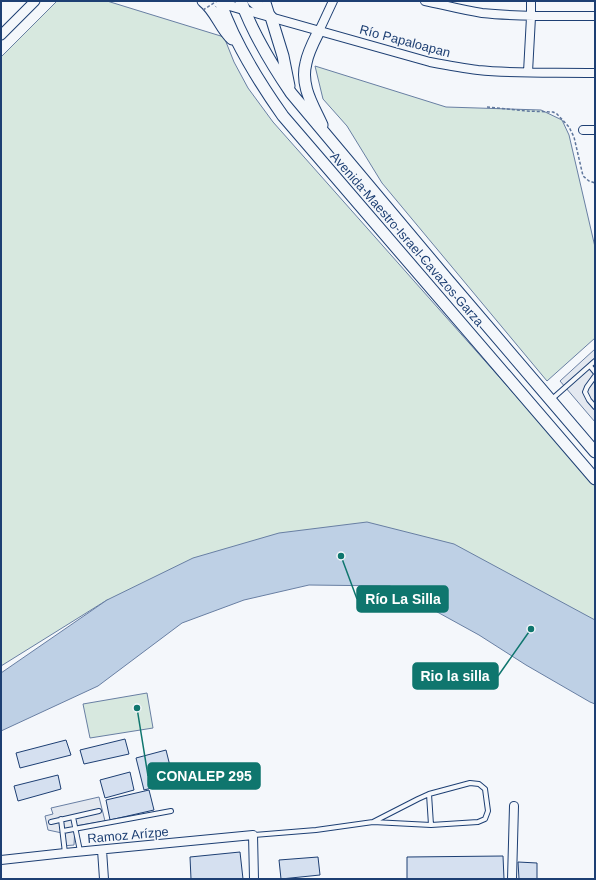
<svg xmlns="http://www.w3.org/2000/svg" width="596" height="880" font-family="Helvetica,sans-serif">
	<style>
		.green { fill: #d7e8df; stroke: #687fa3 }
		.parking { fill: #e3e8f0; stroke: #687fa3 }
		.water { fill: #bed0e5; stroke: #687fa3 }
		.building { fill: #d5e0f0; stroke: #1d3f73 }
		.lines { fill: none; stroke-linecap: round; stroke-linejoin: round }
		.service-casing { stroke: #1d3f73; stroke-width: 6 }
		.minor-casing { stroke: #1d3f73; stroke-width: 10 }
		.tertiary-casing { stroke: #1d3f73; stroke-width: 11 }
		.secondary-casing { stroke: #1d3f73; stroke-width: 13 }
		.path { stroke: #5e769c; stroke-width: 1.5; stroke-dasharray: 3 2; stroke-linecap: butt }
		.service { stroke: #f4f7fb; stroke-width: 4 }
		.minor { stroke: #f4f7fb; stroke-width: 8 }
		.tertiary { stroke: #f4f7fb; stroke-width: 9 }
		.secondary { stroke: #f4f7fb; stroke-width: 11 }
		.path-bridge { stroke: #5e769c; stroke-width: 1.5; stroke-dasharray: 3 2; stroke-linecap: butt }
		.labels { text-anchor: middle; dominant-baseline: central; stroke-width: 3; stroke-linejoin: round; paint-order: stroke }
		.street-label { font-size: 13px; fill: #1d3f73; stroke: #f4f7fb }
		.leader { fill: none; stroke: #0f766e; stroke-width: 1.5 }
		.callout-dot { fill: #0f766e; stroke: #f4f7fb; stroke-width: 1.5 }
		.callout { fill: #0f766e; stroke: #0f766e; stroke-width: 1.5 }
		.callout-label { font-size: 14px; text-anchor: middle; font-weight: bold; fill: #fff }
	</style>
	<rect width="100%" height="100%" fill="#f4f7fb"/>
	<!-- green -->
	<path class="green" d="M57,1H107L224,37L234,62L248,88L273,122L595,485V653L418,551L107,600L1,666V57Z
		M315,66L446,107L541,110L562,120L569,135L595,247V338L547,381L382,183L347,126L323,99Z
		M147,693L153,728L90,738L83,704Z"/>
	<!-- parking -->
	<path class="parking" d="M595,349V422L560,381Z
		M99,797L105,821L75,826L74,845L62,846V833L48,830L45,816L53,814L51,808Z"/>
	<!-- water -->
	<path class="water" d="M367,522L454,544L595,620V704L590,702L526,665L479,635L390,586L309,585L244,600L182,623L98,686L1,731V673L107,600L193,558L279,533Z"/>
	<!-- building -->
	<path class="building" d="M125,739L129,754L84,764L80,750Z
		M66,740L71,755L20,768L16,753Z
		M166,750L174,782L144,790L136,758Z
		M130,772L134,790L105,798L100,780Z
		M58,775L61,789L18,801L14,786Z
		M149,790L154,810L110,820L106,800Z
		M240,852L243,879H191L190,857Z
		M503,856L504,879H407V857Z
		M318,857L320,875L281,879L279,860Z
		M518,862L537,863V879H519Z"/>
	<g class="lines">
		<defs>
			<path id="service" d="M590,366L595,372
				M595,376L587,387L585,392L589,400L595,407
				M552,399L595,361
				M429,794L431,825
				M73,817L80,851
				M61,819L65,853
				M51,822L99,811
				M63,831L171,811
				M253,835L316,830L373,822L431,825L478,822L485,819L488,811L485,789L479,784L470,783L429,794L418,799L373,822"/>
			<path id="minor" d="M266,1L271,17
				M425,1C444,5 462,10 482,13C519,17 557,16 595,16
				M245,10L430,62C446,65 462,68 478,70C517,74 556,72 595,73
				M319,31L333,1
				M528,72L531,17V1
				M583,130H595
				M102,850L104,879
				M1,860L65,853L253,835L254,879
				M512,879L514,806"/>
			<path id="tertiary" d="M214,1L245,10
				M1,35L35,1"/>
			<path id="secondary" d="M203,1C216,11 220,28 232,39
				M220,1C233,40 259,82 283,116L595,479
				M241,1C253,34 272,65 291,93L448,280L595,452
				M253,1L271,17L283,56L289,86
				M319,31C314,41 308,52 306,63C300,86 313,105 322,125"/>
		</defs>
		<!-- service casing -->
		<use href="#service" class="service-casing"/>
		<!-- minor casing -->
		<use href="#minor" class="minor-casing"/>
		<!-- tertiary casing -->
		<use href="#tertiary" class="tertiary-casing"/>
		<!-- secondary casing -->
		<use href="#secondary" class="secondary-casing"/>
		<!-- path -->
		<path class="path" d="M487,107L526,111L553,112L557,114L569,127L574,137L583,176L589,181L595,183"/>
		<!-- service -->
		<use href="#service" class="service"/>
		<!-- minor -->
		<use href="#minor" class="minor"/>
		<!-- tertiary -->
		<use href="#tertiary" class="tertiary"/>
		<!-- secondary -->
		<use href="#secondary" class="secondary"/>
		<!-- path-bridge -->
		<path class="path-bridge" d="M203,10L217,1"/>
	</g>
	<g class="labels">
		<!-- street labels -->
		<g class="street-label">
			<text transform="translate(405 41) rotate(15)">Río Papaloapan</text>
			<text transform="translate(407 239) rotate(49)">Avenida Maestro Israel Cavazos Garza</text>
			<text transform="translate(128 835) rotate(-5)">Ramoz Arízpe</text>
		</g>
	</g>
	<!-- callouts -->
	<path class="leader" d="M341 556L357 599M531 629L498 676M137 708L148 776"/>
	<g class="callout-dot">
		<circle cx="341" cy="556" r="4"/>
		<circle cx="531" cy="629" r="4"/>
		<circle cx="137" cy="708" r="4"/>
	</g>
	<g class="callout">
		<rect x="357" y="586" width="91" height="26" rx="4"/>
		<rect x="413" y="663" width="85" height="26" rx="4"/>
		<rect x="148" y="763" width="112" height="26" rx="4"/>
	</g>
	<g class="callout-label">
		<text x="403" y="604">Río La Silla</text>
		<text x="455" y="681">Rio la silla</text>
		<text x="204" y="781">CONALEP 295</text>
	</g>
	<!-- border -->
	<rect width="596" height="880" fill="none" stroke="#1d3f73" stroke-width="4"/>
</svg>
